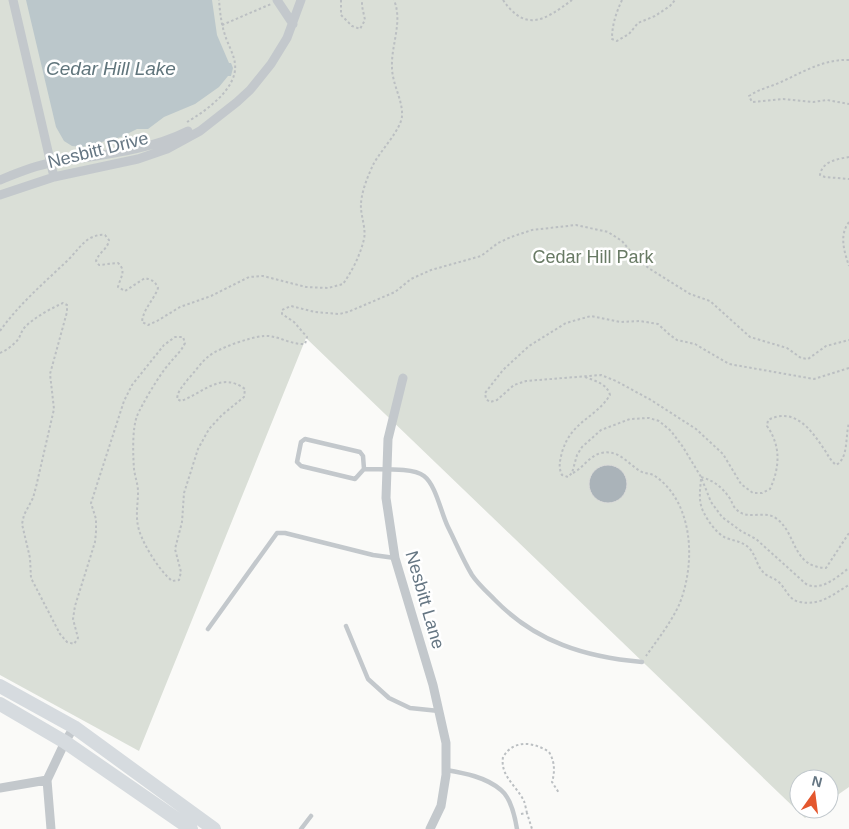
<svg xmlns="http://www.w3.org/2000/svg" width="849" height="829" font-family="Helvetica,sans-serif">
	<style>
		.park { fill: #dadfd7 }
		.water { fill: #bbc7cb }
		.building { fill: #aab3b9; stroke: #dcdcda }
		.lines { fill: none; stroke-linecap: round; stroke-linejoin: round }
		.path { stroke: #bbbfc2; stroke-width: 2; stroke-dasharray: 2.5 2.5; stroke-linecap: butt }
		.lane { stroke: #c3c8cc; stroke-width: 4.5 }
		.street { stroke: #c3c8cc; stroke-width: 9 }
		.primary { stroke: #d6dbdf; stroke-width: 14 }
		.labels { text-anchor: middle; dominant-baseline: central; stroke-width: 5; stroke-linejoin: round; paint-order: stroke }
		.street-label { font-size: 18px; fill: #657683; stroke: #fff }
		.park-label { font-size: 18px; fill: #687a64; stroke: #fff }
		.water-label { font-size: 19px; font-style: italic; fill: #60757c; stroke: #fff }
	</style>
	<rect width="100%" height="100%" fill="#fafaf8"/>
	<!-- park -->
	<path class="park" d="M0,0H849V787L829,801V779H799V809H818L805,818L306,338L139,751L0,675Z"/>
	<!-- water -->
	<path class="water" d="M26,0H212L217,35L229,63H231L233,68L231,76H228L219,87L195,104L164,117L148,129H137L121,137L82,147L72,146L64,141L56,127Z"/>
	<!-- building -->
	<path class="building" d="M589 484a19 19 0 1 1 38 0a19 19 0 1 1-38 0Z"/>
	<g class="lines">
		<!-- path -->
		<path class="path" d="M341,0V15L352,26L360,29L365,20L362,6V0
			M503,0C526,33 545,20 572,0
			M622,0C616,13 612,25 612,39L617,41L629,34L638,23L655,16L670,6L675,0
			M222,25L271,4
			M849,60C824,59 803,72 781,82C770,87 759,89 749,96L752,102L783,99L813,102L827,100L849,104
			M187,122C206,111 238,88 235,64C234,54 228,45 225,35C221,23 220,12 219,0
			M849,157C838,159 822,161 820,175L825,177L849,179
			M849,222C839,235 844,251 849,266
			M0,331C19,304 44,283 68,260C76,252 81,244 90,238C95,236 100,234 105,235L109,240C108,249 99,252 96,261L99,265L118,263C127,271 120,278 118,287L125,291L145,278C152,280 155,281 158,288C154,300 143,309 142,322L148,325L157,321L180,307L211,296L249,277L263,276L306,287L328,288L343,284C352,271 360,256 364,239C366,230 362,219 361,209C360,195 367,178 373,165C380,151 401,130 402,116C403,100 392,84 392,67C391,45 403,22 394,0
			M0,353C7,350 15,344 19,338C21,334 22,330 25,327C35,317 50,309 63,303L67,305V312L50,374L54,409L36,487L33,498L24,515L22,524L30,558L31,578L60,634L67,642L74,644L78,638L73,619L75,606L95,542L96,532V519L91,503L124,401L132,385L164,345L175,337H183L185,343C181,352 175,356 169,364C161,372 141,406 137,416C132,429 133,455 134,469C135,477 138,484 138,492C138,505 135,516 139,530C144,546 159,570 172,581L179,580L181,572L175,549L182,522L184,493L198,449L209,429L222,415L244,397L245,389C221,371 203,393 181,401L177,399C178,390 183,386 188,379C195,372 201,362 209,356C219,348 250,337 264,336C278,335 290,345 305,344L307,337L294,322L282,314V310L291,306L315,312L339,314L348,312L395,292L411,279L431,270L481,256L498,243L511,237L532,230L576,225L608,232L622,241L636,258L650,269L690,294L710,301L750,337L787,348L801,358L808,359L826,346L849,340
			M849,368L814,379L729,364L695,344L677,340L670,335L658,324L640,321L620,322L591,316L566,323L529,346L503,370L485,393L486,399L490,402L497,400L514,385L526,381L601,375L616,381L651,400L696,429L723,454L741,484L753,493H762L770,489C780,467 781,446 767,426L768,420C794,407 810,428 824,449C828,455 830,460 836,465C849,458 845,436 849,423
			M585,377C596,381 607,384 610,395C595,419 572,420 562,452C560,461 558,467 562,475L568,477L572,473L577,455L582,447L601,430L630,419L649,418L659,421L671,431L683,447L701,477L711,502L722,517L741,531L756,539L806,584C821,592 837,577 849,568
			M573,473C583,468 589,456 601,453C619,449 628,464 640,471C645,474 651,473 655,476C694,503 696,564 679,605C670,624 658,639 646,656
			M701,477C715,481 723,488 731,500C732,503 734,508 737,510C748,521 765,509 777,519C797,534 792,567 826,568L849,533
			M701,479C700,491 698,502 704,513C708,521 717,534 726,538C735,541 744,542 750,549C756,556 757,566 763,572C766,576 772,577 776,580C786,586 787,600 800,602C821,606 833,594 849,585
			M527,813C526,809 525,804 524,801C516,785 500,776 503,757C514,739 534,742 549,752C555,762 555,772 552,782L559,793
			M521,814L527,813L532,829"/>
		<!-- lane -->
		<path class="lane" d="M364,469L355,479L301,466L297,462L301,442L305,439L360,452L363,456L364,469C379,470 412,467 424,476C436,485 441,513 448,527C456,543 463,560 472,575C478,584 487,592 495,600C536,642 585,657 642,662
			M346,626L368,679L389,698L410,708L439,711
			M208,629L277,533H285L373,555L395,558
			M446,770C464,773 486,777 501,790C511,798 515,817 517,829
			M301,829L311,816"/>
		<!-- street -->
		<path class="street" d="M13,0L54,177
			M277,0L293,24
			M0,180C17,173 33,166 51,163C97,155 146,152 188,131
			M0,195L54,177L138,159L167,149L200,131L237,102L250,90L271,64L287,38L301,0
			M403,378L388,439L386,498L395,558L433,685L446,743V775L441,806L430,829
			M0,788L47,780
			M51,829L47,780L65,742L74,727"/>
		<!-- primary -->
		<path class="primary" d="M0,686L74,727L214,829
			M0,704L65,742L191,829"/>
	</g>
	<g class="labels">
		<!-- street labels -->
		<g class="street-label">
			<text transform="translate(98 150) rotate(-14)">Nesbitt Drive</text>
			<text transform="translate(425 600) rotate(74)">Nesbitt Lane</text>
		</g>
		<!-- park labels -->
		<g class="park-label">
			<text x="593" y="257">Cedar Hill Park</text>
		</g>
		<!-- water labels -->
		<g class="water-label">
			<text x="111" y="68">Cedar Hill Lake</text>
		</g>
	</g>
	<!-- north arrow -->
	<g transform="translate(814 794) rotate(14)"><circle r="24" fill="#ffffff" stroke="#c1c8cd"/>
	<path d="M0-4L9 19L0 12L-9 19Z" fill="#e4572e"/>
	<text y="-8" font-size="14" font-weight="bold" text-anchor="middle" fill="#657683">N</text>
	</g>
</svg>
